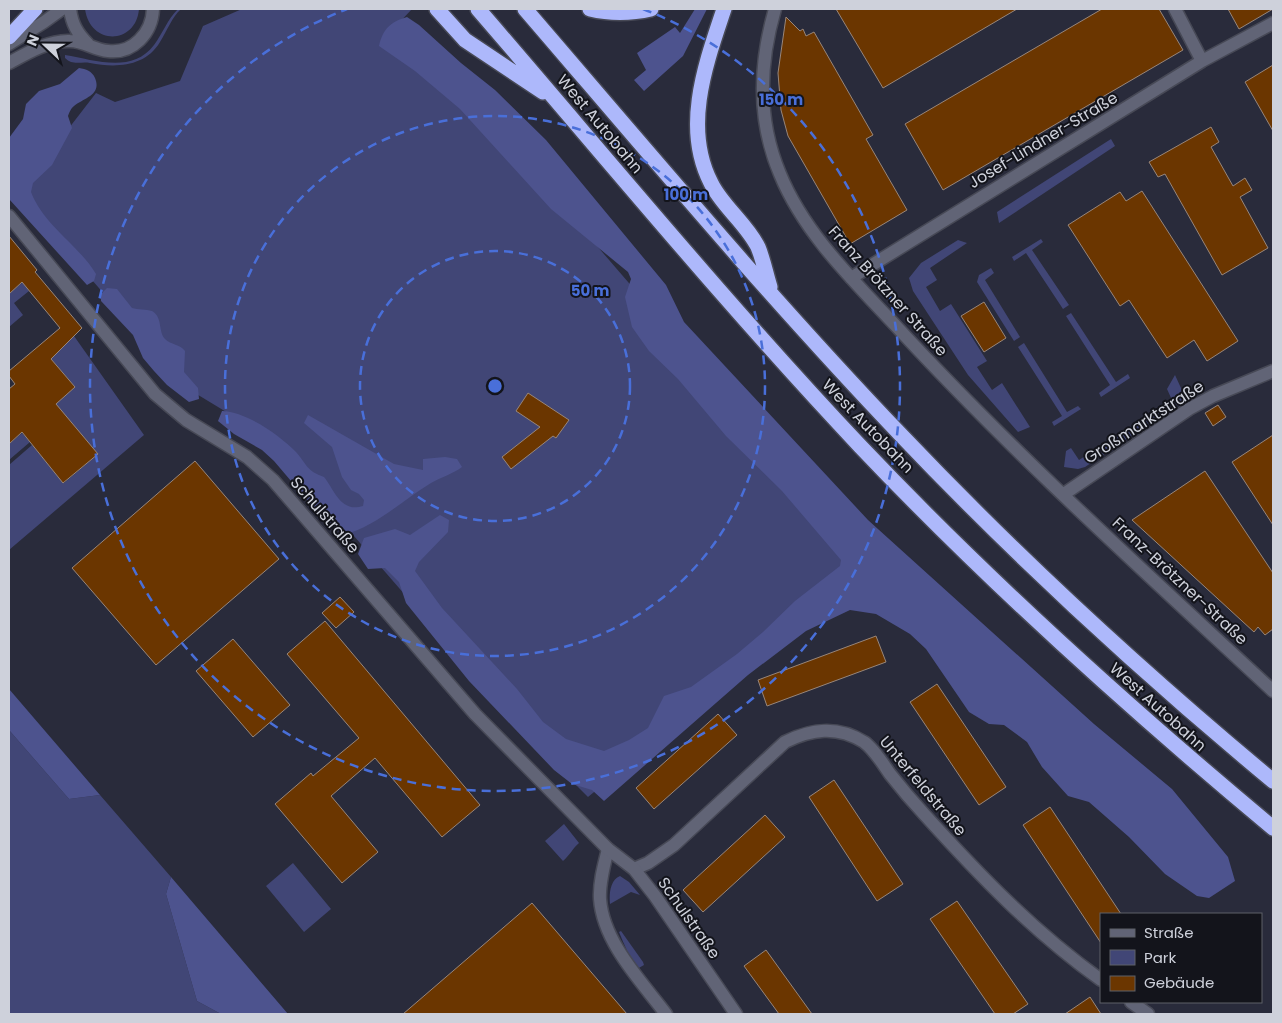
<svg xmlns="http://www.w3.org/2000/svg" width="1282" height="1023" font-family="Poppins,sans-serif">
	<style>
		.green { fill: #414676 }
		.forest { fill: #4d538e }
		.building { fill: #6b3600; stroke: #98867a }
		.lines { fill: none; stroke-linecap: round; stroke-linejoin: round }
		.street-casing { stroke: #474956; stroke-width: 15 }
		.secondary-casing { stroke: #474956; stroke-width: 15 }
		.highway-casing { stroke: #474956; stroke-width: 18 }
		.street { stroke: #616476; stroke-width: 12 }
		.secondary { stroke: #616476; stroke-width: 12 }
		.highway { stroke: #adb8fb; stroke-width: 15 }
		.ring { fill: none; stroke: #496fd9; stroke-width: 2.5; stroke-dasharray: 9 6 }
		.labels { text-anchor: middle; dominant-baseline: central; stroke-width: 4; stroke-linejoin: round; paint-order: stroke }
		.street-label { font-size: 16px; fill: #ced1db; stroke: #13141b }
		.centre { fill: #496fd9; stroke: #13141b; stroke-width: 2.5 }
		.ring-label { font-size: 15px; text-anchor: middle; font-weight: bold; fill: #496fd9; stroke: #13141b; stroke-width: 4; stroke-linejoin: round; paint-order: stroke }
	</style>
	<rect width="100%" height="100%" fill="#292b3b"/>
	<!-- green -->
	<path class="green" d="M85,9H139C136,45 90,46 85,9Z
		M178,9H181C172,17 167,31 160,42C145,67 116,68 90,63C81,61 73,66 65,58V55C95,60 132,74 154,45C163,33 167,20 178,9Z
		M242,9H412L395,27L510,145L871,564L588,797L530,739L269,438L185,387L32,211L25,185L96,93L115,102L180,81L203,26Z
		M1111,139L1115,146L999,223L997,212Z
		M1041,239L1043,242L1032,250L1069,305L1063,309L1026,253L1014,261L1012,257Z
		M958,240L967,243L930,268L937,280L926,287L940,311L951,304L987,361L977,367L992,390L1002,383L1030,427L1018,432L968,375L913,291L909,278L921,263Z
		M991,268L994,273L985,280L1020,337L1014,341L977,282L979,275Z
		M23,282L29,291L14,303L23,315L9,327V293Z
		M1071,313L1116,382L1128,374L1130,378L1101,397L1099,393L1110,385L1066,316Z
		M74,336L144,435L9,550V465L32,445L64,483L98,454L39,418L75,387L51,359Z
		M1024,343L1067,412L1078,406L1081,409L1054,426L1052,422L1062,416L1018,347Z
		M1175,375L1186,399L1085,467L1078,469L1064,467L1066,451L1071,448L1079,460L1172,400L1167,389Z
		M22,433L30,442L9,460V444Z
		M9,730L69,799L100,795L171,877L166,894L197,1001L221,1014H9Z
		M564,824L579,843C573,848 570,855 563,861L545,841Z
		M293,863L331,909L304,932L266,886Z
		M620,876L629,882L640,895L631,892L610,904C609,894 610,880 620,876Z
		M621,931L643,962L644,965L637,969C630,957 624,945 619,932Z"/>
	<!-- forest -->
	<path class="forest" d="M695,9H707L683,56L644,91L634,80L646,70L637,53L675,27L680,33Z
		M407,17L419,25L461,63L495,90L546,140L666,285L684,322L868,520L1094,724L1172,789L1228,857L1235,881L1209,898L1197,896L1165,874L1129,837L1089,802L1068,796L1042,767L1027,742L1004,725L989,724L969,712L926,649L910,634L876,614L850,610L806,631L748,675L604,801L592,790L572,784L554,770L469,681L406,603L399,582L385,568L368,569L358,554L364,538L395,529L410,535L440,515L449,520L448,532L419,562L415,571L442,608L517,689L543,722L566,739L604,751L629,740L648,728L664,696L691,687L737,654L763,632L795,601L840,566L841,560L782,491L726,436L678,379L649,351L632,327L625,297L631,279L628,272L551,209L460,109L415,71L379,46C383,29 390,22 407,17Z
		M79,68C86,69 92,71 95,78C102,95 84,98 74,106C71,108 69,113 68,116L72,128L52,165L33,183L31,192C44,226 78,244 96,274L94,281L87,285L9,199V138L23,119L26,104L39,91L60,84Z
		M107,288L117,289L132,308C138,310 146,309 152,311C163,317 158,332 165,339C171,345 180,344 185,351L184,372L198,388L199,399L189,402L167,385L154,371L143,358L133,335L101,301V294Z
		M222,411C247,412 279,435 296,452C307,465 307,471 324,477C335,491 341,513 363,506L364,500L359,494L351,490L342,477L332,447L304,423L308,415L394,464L423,470V459L445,457L457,459L462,467C453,474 441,477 431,483C401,501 377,526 343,535L314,508L274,461L262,450L234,434L218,421Z
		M9,689L100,795L69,799L9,730Z
		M171,877L288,1014H221L197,1001L166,894Z"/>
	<!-- building -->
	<path class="building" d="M836,9H1017L883,88Z
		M1102,9H1159L1183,50L943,190L905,124Z
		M1228,9H1273L1239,29Z
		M786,17L800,31L803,29L806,36L814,32L873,135L866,139L907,210L850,244L788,136L781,110L778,73Z
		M1273,65V131L1245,82Z
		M1211,127L1219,142L1211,147L1233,186L1245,178L1252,190L1240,197L1268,248L1222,275L1165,174L1158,177L1149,162Z
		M1142,191L1238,341L1207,361L1194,340L1167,358L1129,300L1120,306L1068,225L1120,192L1126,201Z
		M9,236L37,270L35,272L82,328L51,359L75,387L56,404L98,454L63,483L22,432L9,444V389L15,384L9,376V371L60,328L22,282L9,294Z
		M984,302L1006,338L984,352L961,316Z
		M528,393L569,420L556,438L553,436L511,469L502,457L540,427L516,411Z
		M1218,405L1226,417L1213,426L1205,413Z
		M1273,435V525L1232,462Z
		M195,461L279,559L156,665L72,568Z
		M1205,471L1273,573V629L1265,635L1258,627L1254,632L1132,520Z
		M340,597L354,612L336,628L322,613Z
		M325,621L480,805L442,837L375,758L331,796L378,852L342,883L275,804L311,773L313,776L359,738L287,654Z
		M876,636L886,662L767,706L758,680Z
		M233,639L290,705L253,737L196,671Z
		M937,684L1006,787L979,805L910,702Z
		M718,714L737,735L654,809L636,788Z
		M834,780L903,884L877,901L809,797Z
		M1050,807L1121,914H1101V943L1023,825Z
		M765,815L785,837L703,912L683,890Z
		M957,901L1028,1004L1013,1014H995L930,919Z
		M532,903L627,1014H403Z
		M766,950L812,1014H779L744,966Z
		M1090,997L1101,1014H1065Z"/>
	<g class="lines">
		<defs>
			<path id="street" d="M775,9C759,64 757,120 780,174C804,233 853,280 896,326C1014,454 1145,572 1273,691
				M1175,9L1202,61
				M851,278L1202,61L1273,23
				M1064,494L1189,409L1213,396L1273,371
				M608,849C604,865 599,883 600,899C603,942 641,981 666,1014
				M634,869L648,863L674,845L785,742C811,729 837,725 864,742C874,749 883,764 890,774C901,788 912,801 924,814C980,876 1033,931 1101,980
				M1131,1002L1148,1014"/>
			<path id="secondary" d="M70,9C72,24 77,33 88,44
				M9,44L44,22L62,9
				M9,63C27,53 49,40 70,41C84,41 94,50 108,51C133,54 152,33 153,9
				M9,216L155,394L186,420L247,457L273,480L475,714L608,849L634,869L655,896L736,1014"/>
			<path id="highway" d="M437,9L465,40L543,92
				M478,9C605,156 727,305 860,446C989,582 1129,708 1273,828
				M525,9C648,152 770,298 901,435C1018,558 1143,673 1273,781
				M590,9C611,14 629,14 651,9
				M724,9C706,63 682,127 711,183C722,206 746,223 758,247C763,259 766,274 770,287
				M9,37L35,9"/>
		</defs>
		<!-- street casing -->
		<use href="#street" class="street-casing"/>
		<!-- secondary casing -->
		<use href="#secondary" class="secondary-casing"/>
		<!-- highway casing -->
		<use href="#highway" class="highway-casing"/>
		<!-- street -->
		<use href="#street" class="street"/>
		<!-- secondary -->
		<use href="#secondary" class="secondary"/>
		<!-- highway -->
		<use href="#highway" class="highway"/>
	</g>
	<!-- distance rings -->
	<g class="ring">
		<circle cx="495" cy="386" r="135"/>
		<circle cx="495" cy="386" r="270"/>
		<path d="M643 9A405 405 0 1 1 347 9"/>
	</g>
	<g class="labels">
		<!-- street labels -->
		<g class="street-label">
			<text transform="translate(600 124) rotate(50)">West Autobahn</text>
			<text transform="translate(1043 140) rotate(-31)">Josef-Lindner-Straße</text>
			<text transform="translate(888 291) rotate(48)">Franz Brötzner Straße</text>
			<text transform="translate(1144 422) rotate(-33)">Großmarktstraße</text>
			<text transform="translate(868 426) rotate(46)">West Autobahn</text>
			<text transform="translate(325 515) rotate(49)">Schulstraße</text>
			<text transform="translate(1180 581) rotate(43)">Franz-Brötzner-Straße</text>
			<text transform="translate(1158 707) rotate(42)">West Autobahn</text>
			<text transform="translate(923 786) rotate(50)">Unterfeldstraße</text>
			<text transform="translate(689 918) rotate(55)">Schulstraße</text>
		</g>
	</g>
	<circle cx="495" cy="386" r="8" class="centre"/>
	<g class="ring-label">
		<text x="781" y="105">150 m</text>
		<text x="686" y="200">100 m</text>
		<text x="590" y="296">50 m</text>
	</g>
	<!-- border -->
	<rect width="1282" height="1023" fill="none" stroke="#ced1db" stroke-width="20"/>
	<!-- legend -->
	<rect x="1100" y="913" width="162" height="90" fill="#13141b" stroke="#5e6068"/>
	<rect x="1110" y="929" width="25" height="8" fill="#616476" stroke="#5e6068"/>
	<text x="1144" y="938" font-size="15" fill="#ced1db">Straße</text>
	<rect x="1110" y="950" width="25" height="15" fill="#414676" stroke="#5e6068"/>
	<text x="1144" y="963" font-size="15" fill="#ced1db">Park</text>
	<rect x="1110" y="976" width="25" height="15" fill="#6b3600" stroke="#5e6068"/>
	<text x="1144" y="988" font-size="15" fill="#ced1db">Gebäude</text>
	<!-- north arrow -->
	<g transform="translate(45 45) rotate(292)" stroke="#13141b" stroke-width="4" paint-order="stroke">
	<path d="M0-4L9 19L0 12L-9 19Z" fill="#ced1db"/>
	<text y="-8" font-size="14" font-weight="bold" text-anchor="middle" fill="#ced1db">N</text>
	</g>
</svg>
